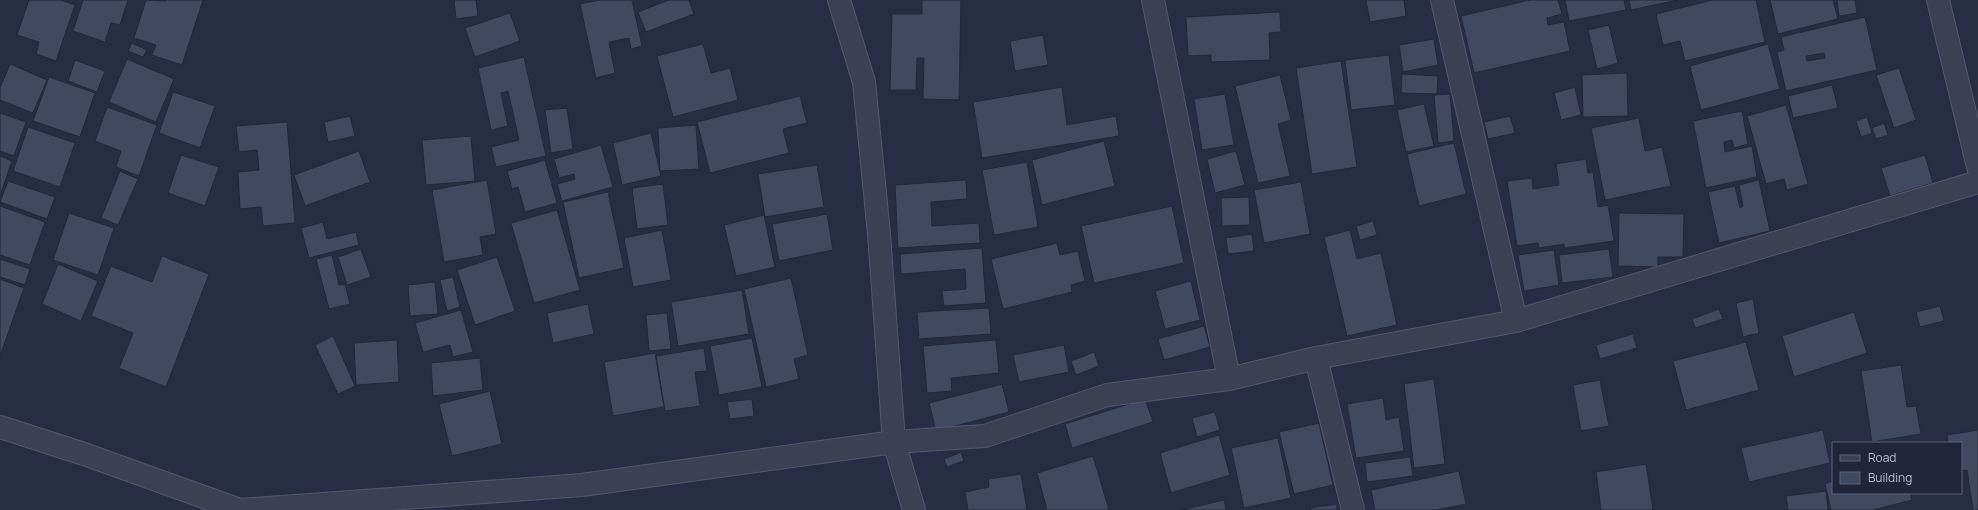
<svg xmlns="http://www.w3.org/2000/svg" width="1978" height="510" font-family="Manrope,sans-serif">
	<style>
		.building { fill: #414861; stroke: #22273b; fill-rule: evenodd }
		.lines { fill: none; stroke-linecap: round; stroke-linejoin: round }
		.minor-casing { stroke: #54586a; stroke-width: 24 }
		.minor { stroke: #3c4053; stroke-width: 22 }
	</style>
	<rect width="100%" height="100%" fill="#272d44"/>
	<!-- building -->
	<path class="building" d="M29,0H61L75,5L56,61L36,54L39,42L17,35Z
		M83,0H128L120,25L111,23L105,42L73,31Z
		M146,0L166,1V0H203L182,65L152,55L156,45L134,38Z
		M454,0H476L478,16L456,19Z
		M600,0H632L642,46L631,49L629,38L609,42L615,73L596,78L580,4Z
		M669,0H689L694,14L646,32L638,12Z
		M922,0H961L959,100L923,99L924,58H917L916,90H890L892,14H922Z
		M1366,0H1404L1406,16L1370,22Z
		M1530,0H1558L1562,14L1547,18L1548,25L1564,22L1570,51L1474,73L1461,16Z
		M1565,0H1624L1626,10L1569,21Z
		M1629,0H1678L1631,10Z
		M1713,0H1756L1765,42L1685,61L1680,41L1663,45L1656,14Z
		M1770,0H1833L1838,19L1778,34Z
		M1837,0H1855L1857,13L1839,16Z
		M1280,12L1281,32L1269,33L1270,60L1211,62V55L1188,56L1186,17Z
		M510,13L520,41L475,57L465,28Z
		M1865,17L1877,70L1786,91L1777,52L1784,50L1781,37ZM1824,53L1825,58L1807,61L1806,56Z
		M1609,25L1618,63L1597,69L1588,30Z
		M1043,35L1048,65L1015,71L1010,41Z
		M1434,39L1438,65L1403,72L1399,45Z
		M132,43L147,50L143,57L128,51Z
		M703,44L711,73L730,68L738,100L673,117L657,56Z
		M1768,44L1780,89L1701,110L1690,66Z
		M1389,55L1395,105L1351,110L1345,60Z
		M524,57L546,156L496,167L491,147L519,140L508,91L501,93L508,126L491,130L478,68Z
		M127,59L174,79L156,122L109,102Z
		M75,60L105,71L97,92L68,81Z
		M1341,61L1357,167L1312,174L1296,68Z
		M10,64L47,80L33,113L0,100V88Z
		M1899,68L1916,120L1894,128L1876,75Z
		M1627,73L1628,116L1583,117L1582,75Z
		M1402,74L1438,76L1437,94L1401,93Z
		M1280,75L1291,120L1278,124L1290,176L1258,183L1235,86Z
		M49,77L95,93L80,137L33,121Z
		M1832,85L1838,108L1793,118L1788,96Z
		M1062,87L1067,125L1116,116L1119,136L982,158L973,102Z
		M1575,87L1581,115L1561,120L1554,93Z
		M173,92L215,106L200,148L159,133Z
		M1225,94L1234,145L1202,150L1194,99Z
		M1450,94L1454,141L1438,143L1434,95Z
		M800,96L807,123L783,129L789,153L710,173L697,122Z
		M1424,104L1434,146L1406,152L1397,110Z
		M1786,105L1808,184L1787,190L1784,179L1766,184L1747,116Z
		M107,107L157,125L139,176L116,167L121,151L95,141Z
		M567,108L573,149L551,153L545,110Z
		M1742,111L1748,144L1734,148L1732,140L1724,142L1725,152L1752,146L1757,177L1706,188L1693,121Z
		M0,113L26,122L14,156L0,151Z
		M350,116L355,136L328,142L324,122Z
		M1510,116L1515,133L1488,139L1484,122Z
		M1867,117L1872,133L1861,137L1856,121Z
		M1639,118L1645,151L1662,147L1671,186L1605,200L1591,128Z
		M287,122L295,223L263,226L261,207L240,209L238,172L259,170L257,150L239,152L236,126Z
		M1884,123L1888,135L1876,139L1872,128Z
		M696,125L699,169L660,171L658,128Z
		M28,127L75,143L60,187L13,171Z
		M651,133L661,176L622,185L613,143Z
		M471,136L475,181L426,185L422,140Z
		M1104,141L1115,186L1042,205L1032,160Z
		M1454,143L1466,194L1419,206L1407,154Z
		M601,145L613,187L562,201L557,184L575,179L574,174L559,178L554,159Z
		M359,151L370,182L305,206L294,175Z
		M1236,151L1245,185L1215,193L1207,159Z
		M181,155L219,167L205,206L168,193Z
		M1925,155L1933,183L1890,196L1881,168Z
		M0,156L12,161L0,196Z
		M1586,159L1588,173L1593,172L1598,207L1608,205L1614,241L1564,248V244L1539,248L1538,243L1517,246L1507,181L1532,178L1533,189L1559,185L1556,164Z
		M545,160L557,203L525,212L518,187L512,189L507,171Z
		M1027,162L1038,227L994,235L982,170Z
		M817,165L824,207L765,217L758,174Z
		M120,171L138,179L118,225L101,218Z
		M487,180L496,234L480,237L483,255L444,262L432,190Z
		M966,180L967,199L931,202L932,226L979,223L980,243L898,248L895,185Z
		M1759,180L1770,231L1719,243L1708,192L1735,186L1740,208L1743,206L1739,185Z
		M8,181L55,197L47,219L0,202Z
		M1301,182L1310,234L1264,243L1254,190Z
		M663,184L668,225L637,229L632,188Z
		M608,192L624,268L579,278L563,202Z
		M1249,197L1250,225L1222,226L1221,198Z
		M0,206L45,222L30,265L0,255Z
		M1172,206L1184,263L1094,283L1081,226Z
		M557,210L580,290L534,303L511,223Z
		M69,213L114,228L98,275L53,260Z
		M1619,213L1684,214L1683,257H1658V267L1618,266Z
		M827,214L833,250L779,261L772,224Z
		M764,215L775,267L736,276L724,225Z
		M1373,221L1377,235L1360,240L1356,226Z
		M323,222L327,239L356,232L359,245L309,258L301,228Z
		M662,230L671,280L633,287L624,238Z
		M1350,230L1357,259L1381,253L1397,325L1347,336L1324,237Z
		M1252,234L1254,251L1228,254L1226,238Z
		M1057,243L1060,255L1078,251L1085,281L1071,285L1072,292L1003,309L991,259Z
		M982,248L986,303L944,306L942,291L966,289L965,269L901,274L900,254Z
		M361,249L371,277L347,285L338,257Z
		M1609,249L1613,277L1562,283L1559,255Z
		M1554,250L1559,285L1524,291L1518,255Z
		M332,255L339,285L345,284L350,304L329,309L316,259Z
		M162,256L209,274L166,387L119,368L133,333L91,316L111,266L152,282Z
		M497,257L515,311L475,325L457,270Z
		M0,259L30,269L25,285L0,277Z
		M58,264L98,281L81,321L42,304Z
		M453,277L460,307L447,311L440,280Z
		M791,278L808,355L794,359L799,379L766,387L744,289Z
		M0,279L24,288L0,356Z
		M1191,281L1200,320L1165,329L1155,291Z
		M435,282L438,314L410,316L408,285Z
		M742,290L749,334L678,346L671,302Z
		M1753,299L1759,333L1743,337L1736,303Z
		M588,304L594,334L553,343L547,313Z
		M1940,306L1944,321L1920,327L1916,312Z
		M989,308L991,334L919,339L917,312Z
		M1719,309L1723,319L1695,328L1692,319Z
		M461,310L473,352L453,357L450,345L423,352L415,323Z
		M1854,312L1867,353L1794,377L1782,336Z
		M667,313L671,349L649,351L646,315Z
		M1204,326L1210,347L1164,360L1158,339Z
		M1633,334L1637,348L1600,359L1596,345Z
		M333,336L355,386L338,394L315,345Z
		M752,338L762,387L719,395L710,346Z
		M397,340L399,382L356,385L354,343Z
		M996,340L999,373L951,378L952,391L927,393L923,346Z
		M1746,342L1759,390L1686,410L1673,361Z
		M1064,345L1069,372L1019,382L1013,355Z
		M704,348L707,371L695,372L700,406L665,411L656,356Z
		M1094,352L1099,366L1076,375L1071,361Z
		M655,353L664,407L613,416L604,362Z
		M480,358L483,390L433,396L431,363Z
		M1901,365L1907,407L1916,406L1921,434L1872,442L1861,371Z
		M1434,379L1445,464L1414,468L1404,384Z
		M1600,380L1609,426L1581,431L1573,385Z
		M1002,384L1009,412L936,431L929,403Z
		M490,391L502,444L452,456L439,404Z
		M1383,398L1386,420L1399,417L1404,451L1356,458L1347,404Z
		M752,399L754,416L730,419L727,402Z
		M1145,399L1153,422L1072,448L1065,424Z
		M1215,412L1220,430L1197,437L1192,418Z
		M1319,423L1333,485L1294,494L1279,432Z
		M1823,430L1830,463L1749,482L1741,448Z
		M1978,430V510H1973L1967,470L1961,471V443H1948L1947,435Z
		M1219,435L1230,475L1171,493L1160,453Z
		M1278,438L1291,498L1244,508L1231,448Z
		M961,452L964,461L947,467L944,459Z
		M1093,456L1109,510H1047L1037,473Z
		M1410,457L1413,476L1367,482L1365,463Z
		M1646,464L1653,510H1601L1596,472Z
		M1459,471L1466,504L1436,510H1375L1371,490Z
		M1021,474L1027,510H968L965,492L989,487L988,479Z
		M1833,481V493H1910L1912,500L1873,510H1831L1825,484Z
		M1826,491L1828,510H1788L1786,496Z
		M1224,500L1226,510H1181Z
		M1337,504V510H1311L1310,508Z"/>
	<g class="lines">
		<defs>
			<path id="minor" d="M839,0L864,82L879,234L894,442L914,510
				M1153,0L1229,379
				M1442,0L1516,321
				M1938,0L1978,167
				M1316,358L1353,510
				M0,427L84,454L240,510L582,485L894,442L985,436L1107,395L1229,379L1316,358L1516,321L1978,182"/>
		</defs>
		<!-- minor casing -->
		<use href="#minor" class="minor-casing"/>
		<!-- minor -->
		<use href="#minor" class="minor"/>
	</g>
	<!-- legend -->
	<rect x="1832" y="442" width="130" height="52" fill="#202539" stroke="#5d6274"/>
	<rect x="1840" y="455" width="20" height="6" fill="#3c4053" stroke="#5d6274"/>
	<text x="1868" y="462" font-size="12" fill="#b9bdcd">Road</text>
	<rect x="1840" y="472" width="20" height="12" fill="#414861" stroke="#5d6274"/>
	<text x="1868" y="482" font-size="12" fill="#b9bdcd">Building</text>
</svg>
